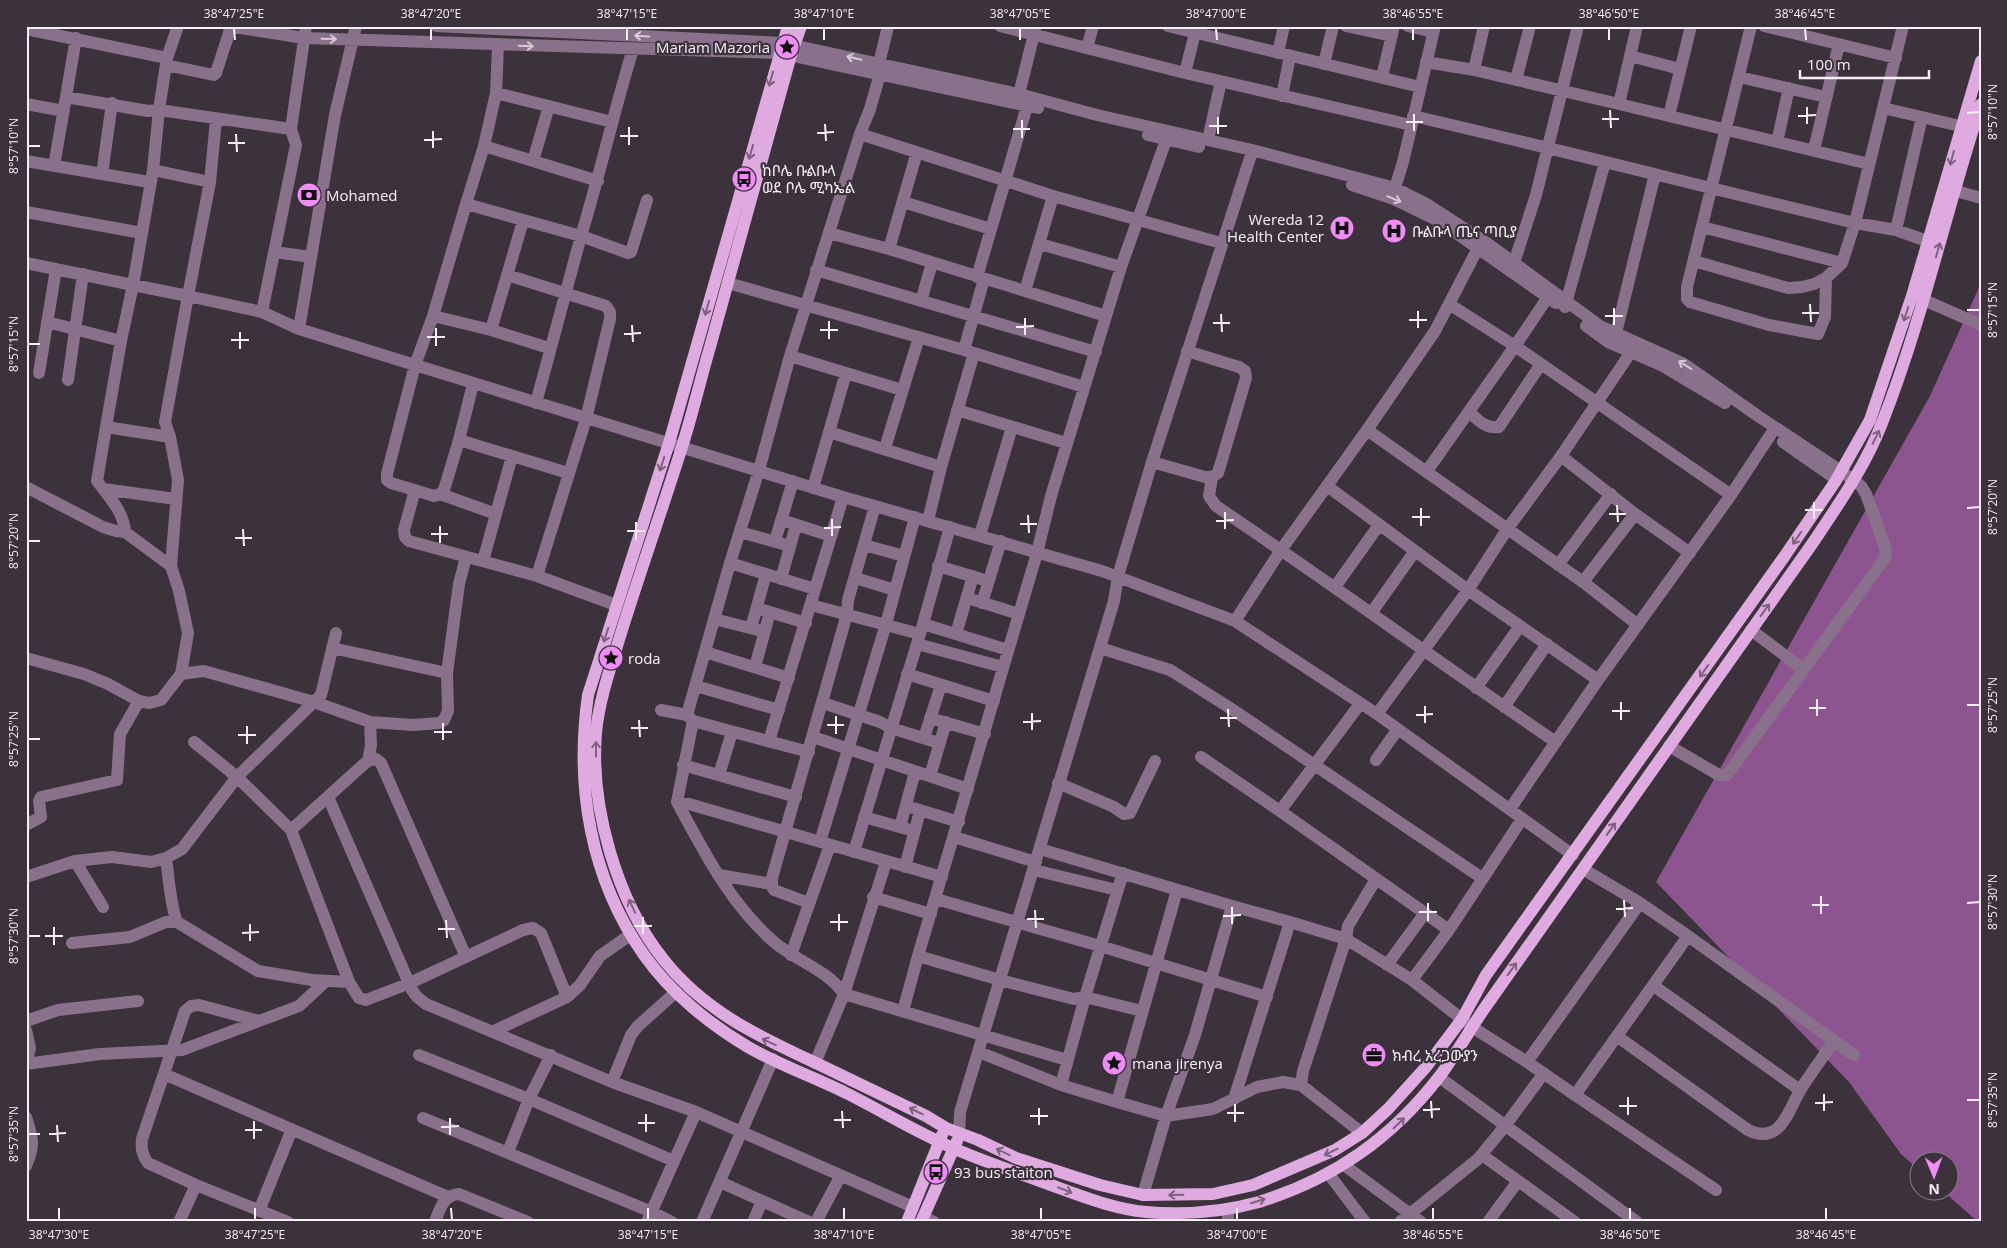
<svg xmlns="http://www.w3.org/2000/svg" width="2007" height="1248" font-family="'Open Sans','Noto Sans Ethiopic',sans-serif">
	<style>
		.forest { fill: #8d558f }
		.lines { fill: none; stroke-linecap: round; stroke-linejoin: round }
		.minor { stroke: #8a718b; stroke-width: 12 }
		.major { stroke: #deaadf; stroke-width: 12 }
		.oneway { stroke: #d6cad6 }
		.oneway2 { stroke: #7d627d }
		.ticks { fill: none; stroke: #f6f0f6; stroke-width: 2 }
		.labels { text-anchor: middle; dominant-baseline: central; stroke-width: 4.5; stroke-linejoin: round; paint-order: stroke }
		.poi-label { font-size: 15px; fill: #f6f0f6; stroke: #3c323c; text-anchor: start }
		.neatline { fill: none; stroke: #f6f0f6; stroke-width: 2 }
		.ticks-label { font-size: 12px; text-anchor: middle; fill: #f6f0f6 }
	</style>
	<rect width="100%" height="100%" fill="#3c323c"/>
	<!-- forest -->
	<path class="forest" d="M1981,283V1222H1978L1943,1191L1950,1190V1160H1920L1919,1170L1901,1154L1849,1082L1656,882L1930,396Z"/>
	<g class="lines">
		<!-- minor -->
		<path class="minor" d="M228,26L304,38L779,53L1038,108
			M436,26L783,43L1019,94L1097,115L1252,150L1395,188L1425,203L1487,243L1600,326L1684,364L1758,416L1841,471L1861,486L1866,494L1884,544L1886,552L1885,558L1730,771L1726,775H1719L1669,746
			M1000,26L1185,73L1411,125
			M1168,26L1420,87
			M1346,26L1392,36
			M1408,26L1433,32
			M1751,26L1687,287V299L1690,302L1769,325L1818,334L1825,317L1826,278
			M1764,26L1896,58
			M26,29L167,58L159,110L291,129
			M76,38L66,97L148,111L159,110L153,170L210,182
			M1087,48L1093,26
			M1278,53L1284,26
			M1630,56L1680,69
			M167,58L178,26
			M1426,62L1474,70L1619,104L1869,164
			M879,64L888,26
			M1324,64L1333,26
			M166,65L214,75L216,73L231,27
			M1474,70L1484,26
			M1185,73L1195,33
			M1382,77L1394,26
			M1739,77L1826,97
			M1516,80L1530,26
			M496,93L612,122
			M1019,94L1036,26
			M1282,96L1290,56
			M26,104L64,111
			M1619,104L1637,26
			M1883,108L1960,126
			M1413,116C1561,150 1708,188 1855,223L1903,26
			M1669,116L1691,26
			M216,120L210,182L188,296L262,312L299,329L415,365L433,316L466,204L581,236C600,174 614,111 633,49
			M860,134L1053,196L1221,243
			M1148,135L1199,147
			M1208,140L1221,81
			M1777,142L1789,88
			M484,146L533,161L549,106
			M1814,150L1839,44
			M26,161L149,182
			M533,161L598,181
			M54,166L66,97
			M102,174L112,103
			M1352,185L1394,199L1439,221L1556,303
			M1395,188L1403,162L1435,26
			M1956,191L1981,198
			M903,202L991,229
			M466,204L484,146L496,93L498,46
			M26,212L142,233
			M1702,227L1842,263
			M1896,230L1922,117
			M829,233L889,249L1106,316
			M1040,244L1121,267
			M889,249L917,152
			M274,252L311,257
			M1694,261L1788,288L1802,287L1814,284L1826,278L1842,263L1855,223L1896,230L1927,241
			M26,263L133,285L121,341L47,322
			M1514,263L1536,195L1578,26
			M816,270L1096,352
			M507,275L606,306L610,312V319L586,419L537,576
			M977,277L1027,106
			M728,283L964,350L1084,387
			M1025,291L1053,196
			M1924,300L1981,325
			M921,301L932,263
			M1449,304L1515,346L1731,495
			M1565,307L1605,162
			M262,312L296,145L291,129L306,26
			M433,316L491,330L523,221
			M1586,326L1608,342L1663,366L1725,403
			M299,329L335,115L356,26
			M491,330L549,348
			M1616,333L1655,174
			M121,341L106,427L170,437
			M964,350L984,279
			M790,356L902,390
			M39,373L56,269
			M68,380L83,274
			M473,384L459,440L444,490L440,494L434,496L391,483L387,480V474L415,365L843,497L1102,571L1235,621L1377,714L1573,855
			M536,403L581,236L628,253L631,252L647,200
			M957,410L1066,443
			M1469,412C1478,420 1486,429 1499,427L1541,364
			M106,427L97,481C109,497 124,512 125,532
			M1367,430L1583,582L1638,625
			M829,432L941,467
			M459,440L568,473
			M1783,442L1836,479
			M885,448L919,337
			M1561,456L1635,514L1690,553
			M1152,462L1205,477H1212L1218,473L1246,378L1245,371L1239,367L1187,351
			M1427,471L1515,346L1548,297
			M1212,477L1209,496L1216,506C1331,583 1442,665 1556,742
			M1327,486L1468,590L1598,680
			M26,487L103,527L116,531L125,532L171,566
			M813,488L846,373
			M103,489L176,499
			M415,490L404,530L405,537L409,541L537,576L616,605
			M440,494L496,514
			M928,521L941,467L974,353
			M788,522L831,536
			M740,532L783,544
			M980,535L1012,427
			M775,541L793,481
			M864,545L904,556
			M483,561L512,456
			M730,563L815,589
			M1558,565L1611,494
			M938,566L981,579
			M855,578L895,590
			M781,579L796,525
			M1583,582L1635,514
			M1335,587L1379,525
			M974,600L1019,614
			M982,603L1001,541
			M811,605L920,634
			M763,610L806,623
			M1372,612L1415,551
			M714,619L758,630
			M1235,621L1281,550L1367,430L1435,331L1478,248
			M923,624L1008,650
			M751,628L766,574
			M1751,630L1803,669
			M956,634L973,576
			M917,644L1003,667
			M332,648L447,673
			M1100,648L1170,670L1227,706L1482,878
			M705,652L789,678
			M26,658L84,674L108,684L139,701L149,703L161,700L181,674L188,633L179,591L171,566L178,480L170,437L165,422L188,296L133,285L153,170
			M755,667L770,612
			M181,674L204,671L314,702L370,722L413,725L439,723L444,720L448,711L447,673L459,584L466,557
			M907,674L994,701
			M696,686L779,710
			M1476,688L1520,626
			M823,703L880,722L891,728L939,743
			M1504,707L1547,644
			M661,710L687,715L693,721L809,752
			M1377,714L1468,590L1508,528L1561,456L1631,352
			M687,715L730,563L759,470L790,356L860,134L870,109L880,74
			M930,718L985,734
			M693,721L677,802C704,852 731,905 774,942C796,961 828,970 844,994L1067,1060
			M813,737L968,789
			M924,738L941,685
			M769,741L843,497
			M194,742L237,777L291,830L349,982L359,998L366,1000L410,983L523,930L533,928L541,933L567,997
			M1201,757L1280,811L1449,930
			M1376,760L1398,729
			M368,761L371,745L370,722
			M683,765L796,797
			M719,775L732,732
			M930,776L946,722
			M1058,783L1114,807L1124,814L1130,813L1155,761
			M328,797L412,990L417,997L426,1004L612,1082L696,1112L913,1207
			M677,802L689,804L942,877
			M913,808L959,822
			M1510,809L1598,680L1731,495L1771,434
			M1280,811L1360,704
			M864,817L907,829
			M26,825L41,817L39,801L41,797L117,780L120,734L139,701
			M900,827L915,772
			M291,830L363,765L368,761L376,759L381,763L466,957
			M954,837L1036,862
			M820,842L886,624L915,517
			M1040,849L1232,906
			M854,852L923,624L950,527
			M166,858C169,878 170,904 177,922
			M75,861L103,907
			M905,867L920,811
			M1583,869L1640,903L1688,936L1854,1055
			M1034,870L1117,890
			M719,875L772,884
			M26,877L75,861L112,857L151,862L166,858L182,849L237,777L321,695L336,633
			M1376,879L1348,926L1346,939L1412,980L1472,1027L1527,1062L1575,1095L1688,936
			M1177,890L1117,1102L1166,1116L1213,1109L1257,1087L1283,1082L1301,1085L1362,1133
			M873,897L931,914
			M936,899L1100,946L1267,997
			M809,903L774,890L772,887V878L847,614L848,600L875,506
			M1290,922L1346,939L1303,1071L1301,1085
			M72,943L130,937L166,922H177L258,971L312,980L349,982
			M791,955L830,845
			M918,956L1037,553L1051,496L1121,267L1166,140
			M1387,965L1425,913
			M1412,980L1449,930L1522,819
			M1654,986L1800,1090
			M903,1011L918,956L1000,980L1074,999L1085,997L1142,1011
			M26,1021L58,1010L138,1001
			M259,1021L199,1005L191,1006L185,1011L142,1139C141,1149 142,1155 148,1163L196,1185L288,1222
			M26,1030L30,1048L26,1064
			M494,1031L567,997L580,985L600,956L630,935
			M1618,1037L1748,1130C1781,1146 1788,1110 1801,1089C1811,1073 1823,1057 1834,1041
			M979,1052L1061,1085L1117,1102
			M419,1055L529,1099L508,1152
			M551,1055L529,1099L674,1161L647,1222
			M1527,1062L1640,903
			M815,1063L844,994L886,862
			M26,1064L100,1054L182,1050L299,1006L326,981
			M164,1074L448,1197
			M1439,1077L1637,1222
			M612,1082L631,1035L638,1026L676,992
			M1061,1085L1085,997L1123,873
			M1575,1095L1716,1190
			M26,1117C33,1139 35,1145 26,1166
			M423,1118L652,1212L672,1222
			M959,1134L960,1112L1114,601L1118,576L1152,462L1250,158
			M1482,1155L1575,1222
			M674,1161L696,1112
			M1344,1165L1421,1222
			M1328,1173L1365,1222
			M720,1182L809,1222
			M1143,1195L1166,1116L1195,1035L1232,906L1290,922L1234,1099
			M259,1211L292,1129
			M923,1217L934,1222
			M179,1222L196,1185
			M435,1222C440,1209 443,1195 459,1194L528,1222
			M702,1222L773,1059
			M753,1222L762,1201
			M816,1222L840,1177
			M1228,1222V1209
			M1400,1222L1478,1159L1505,1126L1544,1073
			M1488,1222L1518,1181"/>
		<!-- major -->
		<path class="major" d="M788,26L669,443L588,695C575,786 590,878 644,955C670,992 709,1024 748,1047C779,1065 814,1077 846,1093C882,1111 916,1132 953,1148C984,1162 1017,1172 1048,1184C1079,1195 1112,1209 1146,1212C1183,1215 1223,1212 1259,1202C1333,1179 1391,1139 1439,1077C1455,1056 1469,1031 1484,1009L1812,544C1838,505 1865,467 1882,423C1923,319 1946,210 1981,104
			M801,26L791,55C764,152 737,249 710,347C700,381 692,416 681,450C662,510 641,569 622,630C612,663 599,699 596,733C590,807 617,901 663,959C705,1012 758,1036 818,1064C854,1081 890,1099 926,1116L946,1128L978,1140L1016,1158L1100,1185L1143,1195L1213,1194L1253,1185L1335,1150L1362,1133L1388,1109L1426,1067L1462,1019L1486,975L1784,557L1835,482L1870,420L1912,296L1981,61
			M907,1222L942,1135
			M921,1222L957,1141"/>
	</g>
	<!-- one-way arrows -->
	<defs><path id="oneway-shaft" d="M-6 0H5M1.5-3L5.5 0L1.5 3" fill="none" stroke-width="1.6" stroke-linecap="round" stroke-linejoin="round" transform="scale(1.25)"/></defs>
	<g class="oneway">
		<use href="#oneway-shaft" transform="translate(642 36) rotate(-177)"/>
		<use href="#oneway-shaft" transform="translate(329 39) rotate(1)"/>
		<use href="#oneway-shaft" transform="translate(526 46) rotate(2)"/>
		<use href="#oneway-shaft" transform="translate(854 58) rotate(-167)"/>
		<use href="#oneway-shaft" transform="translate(1394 199) rotate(22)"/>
		<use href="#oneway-shaft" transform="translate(1685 365) rotate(-148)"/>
	</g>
	<g class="oneway2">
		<use href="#oneway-shaft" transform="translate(771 79) rotate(106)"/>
		<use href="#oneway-shaft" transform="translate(751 152) rotate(106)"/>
		<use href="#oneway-shaft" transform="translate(1952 158) rotate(105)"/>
		<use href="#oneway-shaft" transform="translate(1938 250) rotate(-74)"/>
		<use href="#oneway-shaft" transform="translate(707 308) rotate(106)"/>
		<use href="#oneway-shaft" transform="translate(1906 314) rotate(108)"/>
		<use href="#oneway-shaft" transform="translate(1876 437) rotate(-64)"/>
		<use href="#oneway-shaft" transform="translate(662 464) rotate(108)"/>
		<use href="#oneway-shaft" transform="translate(1797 538) rotate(124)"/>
		<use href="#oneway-shaft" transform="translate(1765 610) rotate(-54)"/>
		<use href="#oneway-shaft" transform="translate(606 635) rotate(108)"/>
		<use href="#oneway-shaft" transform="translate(1704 671) rotate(125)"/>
		<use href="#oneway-shaft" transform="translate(596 749) rotate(-90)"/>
		<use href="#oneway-shaft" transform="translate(1611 829) rotate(-55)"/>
		<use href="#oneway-shaft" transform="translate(632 906) rotate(-115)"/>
		<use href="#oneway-shaft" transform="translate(1512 969) rotate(-55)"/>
		<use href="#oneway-shaft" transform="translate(769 1042) rotate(-155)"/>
		<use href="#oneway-shaft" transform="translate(916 1111) rotate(-154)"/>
		<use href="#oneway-shaft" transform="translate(1399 1123) rotate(-44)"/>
		<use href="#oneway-shaft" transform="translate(1003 1152) rotate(-155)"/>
		<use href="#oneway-shaft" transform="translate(1331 1152) rotate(154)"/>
		<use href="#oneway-shaft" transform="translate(1065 1190) rotate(21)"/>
		<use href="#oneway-shaft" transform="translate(1176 1195) rotate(179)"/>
		<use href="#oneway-shaft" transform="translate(1258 1201) rotate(-17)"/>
	</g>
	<!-- ticks -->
	<path class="ticks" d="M234,28L235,40M431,28V40M627,28V40M824,28V40M1020,28V40M1216,28L1217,40M1413,28V40M1609,28V40M1805,28L1806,40M1807,107V124M1610,110L1611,128M1967,113L1980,112M1414,114V131M1798,116L1816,115M1218,117V134M1602,119H1619M1022,120V138M1406,122H1423M825,124L826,141M1209,126H1227M629,127V145M1013,129H1030M433,131V148M817,133L834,132M236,134L237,152M620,136H638M424,140L442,139M228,143H245M28,146H40M1810,304L1811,322M1614,308V325M1967,310H1980M1418,311V328M1802,313H1819M1221,314L1222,332M1605,316H1623M1025,318V335M1409,320H1427M829,321V339M1213,323H1230M632,325L633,342M1016,327L1034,326M436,328V346M820,330H838M240,332V349M624,334L641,333M427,337H445M231,340H249M28,344H40M1814,502V519M1617,505L1618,522M1421,508V526M1967,508L1980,507M1805,510H1823M1225,512V529M1609,514H1626M1028,515L1029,533M1412,517H1430M832,519V536M1216,521L1234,520M636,522V540M1020,524H1037M440,526V543M824,528L841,527M243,529L244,546M627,531H645M431,534H448M235,538H252M28,541H40M1817,699V716M1621,702V720M1967,705H1980M1425,706V723M1809,708H1826M1228,709L1229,727M1612,711H1630M1032,713V730M1416,715L1433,714M836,716V734M1220,718H1237M639,720L640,737M1023,722L1041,721M443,723V740M827,725H844M247,726V744M631,728H648M434,732H452M238,735H256M28,739H40M1821,896V914M1624,900L1625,917M1428,903V921M1967,903L1980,902M1812,905H1829M1232,907V924M1616,909L1633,908M1035,910L1036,928M1419,912H1437M839,914V931M1223,916L1241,915M643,917V934M1027,919H1044M446,920L447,938M830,922H848M250,924V941M634,926H652M54,927V945M438,929H455M242,933L259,932M28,936H40M45,936H63M1824,1094V1111M1628,1097V1115M1967,1100H1980M1431,1101L1432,1118M1815,1103L1833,1102M1235,1104V1122M1619,1106H1637M1039,1108V1125M1423,1110L1440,1109M842,1111L843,1128M1227,1113H1244M646,1114V1132M1030,1116H1048M450,1118V1135M834,1120H851M254,1121V1139M638,1123H655M57,1125L58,1142M441,1127L459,1126M245,1130H262M28,1134H40M49,1134L66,1133M59,1208V1220M255,1208V1220M451,1208L452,1220M648,1208V1220M844,1208V1220M1041,1208V1220M1237,1208V1220M1433,1208V1220M1630,1208V1220M1826,1208V1220"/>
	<!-- icons -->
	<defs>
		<symbol id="sight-disc" viewBox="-11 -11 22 22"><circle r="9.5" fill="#f18bf5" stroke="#3c323c"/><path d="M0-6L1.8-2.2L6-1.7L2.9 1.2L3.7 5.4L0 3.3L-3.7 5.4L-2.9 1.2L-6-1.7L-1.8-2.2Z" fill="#111"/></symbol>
		<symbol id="bus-disc" viewBox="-11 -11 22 22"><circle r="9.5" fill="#f18bf5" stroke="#3c323c"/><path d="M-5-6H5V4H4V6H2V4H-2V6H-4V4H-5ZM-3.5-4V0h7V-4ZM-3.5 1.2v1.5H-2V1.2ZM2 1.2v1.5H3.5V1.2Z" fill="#111"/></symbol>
		<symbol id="bank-disc" viewBox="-11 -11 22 22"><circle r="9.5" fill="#f18bf5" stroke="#3c323c"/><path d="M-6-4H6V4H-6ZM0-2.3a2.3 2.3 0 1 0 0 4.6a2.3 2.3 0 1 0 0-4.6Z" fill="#111"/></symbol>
		<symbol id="hospital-disc" viewBox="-11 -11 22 22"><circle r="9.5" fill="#f18bf5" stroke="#3c323c"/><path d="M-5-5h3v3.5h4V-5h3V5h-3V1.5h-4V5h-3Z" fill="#111"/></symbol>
		<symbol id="office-disc" viewBox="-11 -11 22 22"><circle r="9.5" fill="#f18bf5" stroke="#3c323c"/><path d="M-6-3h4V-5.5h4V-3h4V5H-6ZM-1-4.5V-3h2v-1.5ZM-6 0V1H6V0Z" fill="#111"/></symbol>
	</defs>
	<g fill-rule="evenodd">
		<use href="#sight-disc" x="773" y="33" width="28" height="28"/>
		<use href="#bus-disc" x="730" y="165" width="28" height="28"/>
		<use href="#bank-disc" x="295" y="181" width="28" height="28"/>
		<use href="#hospital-disc" x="1328" y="214" width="28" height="28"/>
		<use href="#hospital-disc" x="1380" y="217" width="28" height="28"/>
		<use href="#sight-disc" x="597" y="644" width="28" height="28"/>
		<use href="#office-disc" x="1360" y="1041" width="28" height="28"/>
		<use href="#sight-disc" x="1100" y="1049" width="28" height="28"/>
		<use href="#bus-disc" x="922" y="1158" width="28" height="28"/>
	</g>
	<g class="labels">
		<!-- poi labels -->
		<g class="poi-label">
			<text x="770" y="47" text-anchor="end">Mariam Mazoria</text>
			<text x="762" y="170">ከቦሌ ቡልቡላ<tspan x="762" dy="17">ወደ ቦሌ ሚካኤል</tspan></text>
			<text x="326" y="195">Mohamed</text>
			<text x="1324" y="219" text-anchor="end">Wereda 12<tspan x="1324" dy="17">Health Center</tspan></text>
			<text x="1412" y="231">ቡልቡላ ጤና ጣቢያ</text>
			<text x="628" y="658">roda</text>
			<text x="1392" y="1055">ክብረ አረጋውያን</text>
			<text x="1132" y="1063">mana jirenya</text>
			<text x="954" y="1172">93 bus staiton</text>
		</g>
	</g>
	<!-- border -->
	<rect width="2007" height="1248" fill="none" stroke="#3c323c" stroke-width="55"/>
	<!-- north arrow -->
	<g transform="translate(1934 1176) rotate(179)"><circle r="24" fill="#3c323c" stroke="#867e86"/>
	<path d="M0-4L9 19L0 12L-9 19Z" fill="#f18bf5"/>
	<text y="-8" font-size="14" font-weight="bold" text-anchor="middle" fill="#f6f0f6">N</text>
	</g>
	<!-- scale -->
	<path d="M1800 70v8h129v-8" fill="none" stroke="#f6f0f6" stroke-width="2.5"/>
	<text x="1807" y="70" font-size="15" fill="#f6f0f6" stroke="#3c323c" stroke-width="4" paint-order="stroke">100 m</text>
	<rect x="28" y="28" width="1952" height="1192" class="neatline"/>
	<g class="ticks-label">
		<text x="234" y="18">38°47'25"E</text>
		<text x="431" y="18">38°47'20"E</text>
		<text x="627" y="18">38°47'15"E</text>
		<text x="824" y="18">38°47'10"E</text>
		<text x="1020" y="18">38°47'05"E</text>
		<text x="1216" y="18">38°47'00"E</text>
		<text x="1413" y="18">38°46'55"E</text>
		<text x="1609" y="18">38°46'50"E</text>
		<text x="1805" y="18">38°46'45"E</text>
		<text transform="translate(1993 112) rotate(-90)" y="4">8°57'10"N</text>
		<text transform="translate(14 146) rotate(-90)" y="4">8°57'10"N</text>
		<text transform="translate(1993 310) rotate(-90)" y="4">8°57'15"N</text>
		<text transform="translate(14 344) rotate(-90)" y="4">8°57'15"N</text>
		<text transform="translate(1993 507) rotate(-90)" y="4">8°57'20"N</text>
		<text transform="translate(14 541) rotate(-90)" y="4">8°57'20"N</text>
		<text transform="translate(1993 705) rotate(-90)" y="4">8°57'25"N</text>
		<text transform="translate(14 739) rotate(-90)" y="4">8°57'25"N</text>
		<text transform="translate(1993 902) rotate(-90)" y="4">8°57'30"N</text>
		<text transform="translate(14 936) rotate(-90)" y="4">8°57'30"N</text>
		<text transform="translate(1993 1100) rotate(-90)" y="4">8°57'35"N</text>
		<text transform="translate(14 1134) rotate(-90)" y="4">8°57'35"N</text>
		<text x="59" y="1239">38°47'30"E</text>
		<text x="255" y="1239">38°47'25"E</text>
		<text x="452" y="1239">38°47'20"E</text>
		<text x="648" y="1239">38°47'15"E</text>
		<text x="844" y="1239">38°47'10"E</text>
		<text x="1041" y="1239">38°47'05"E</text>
		<text x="1237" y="1239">38°47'00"E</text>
		<text x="1433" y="1239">38°46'55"E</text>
		<text x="1630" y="1239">38°46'50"E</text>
		<text x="1826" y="1239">38°46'45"E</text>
	</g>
</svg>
